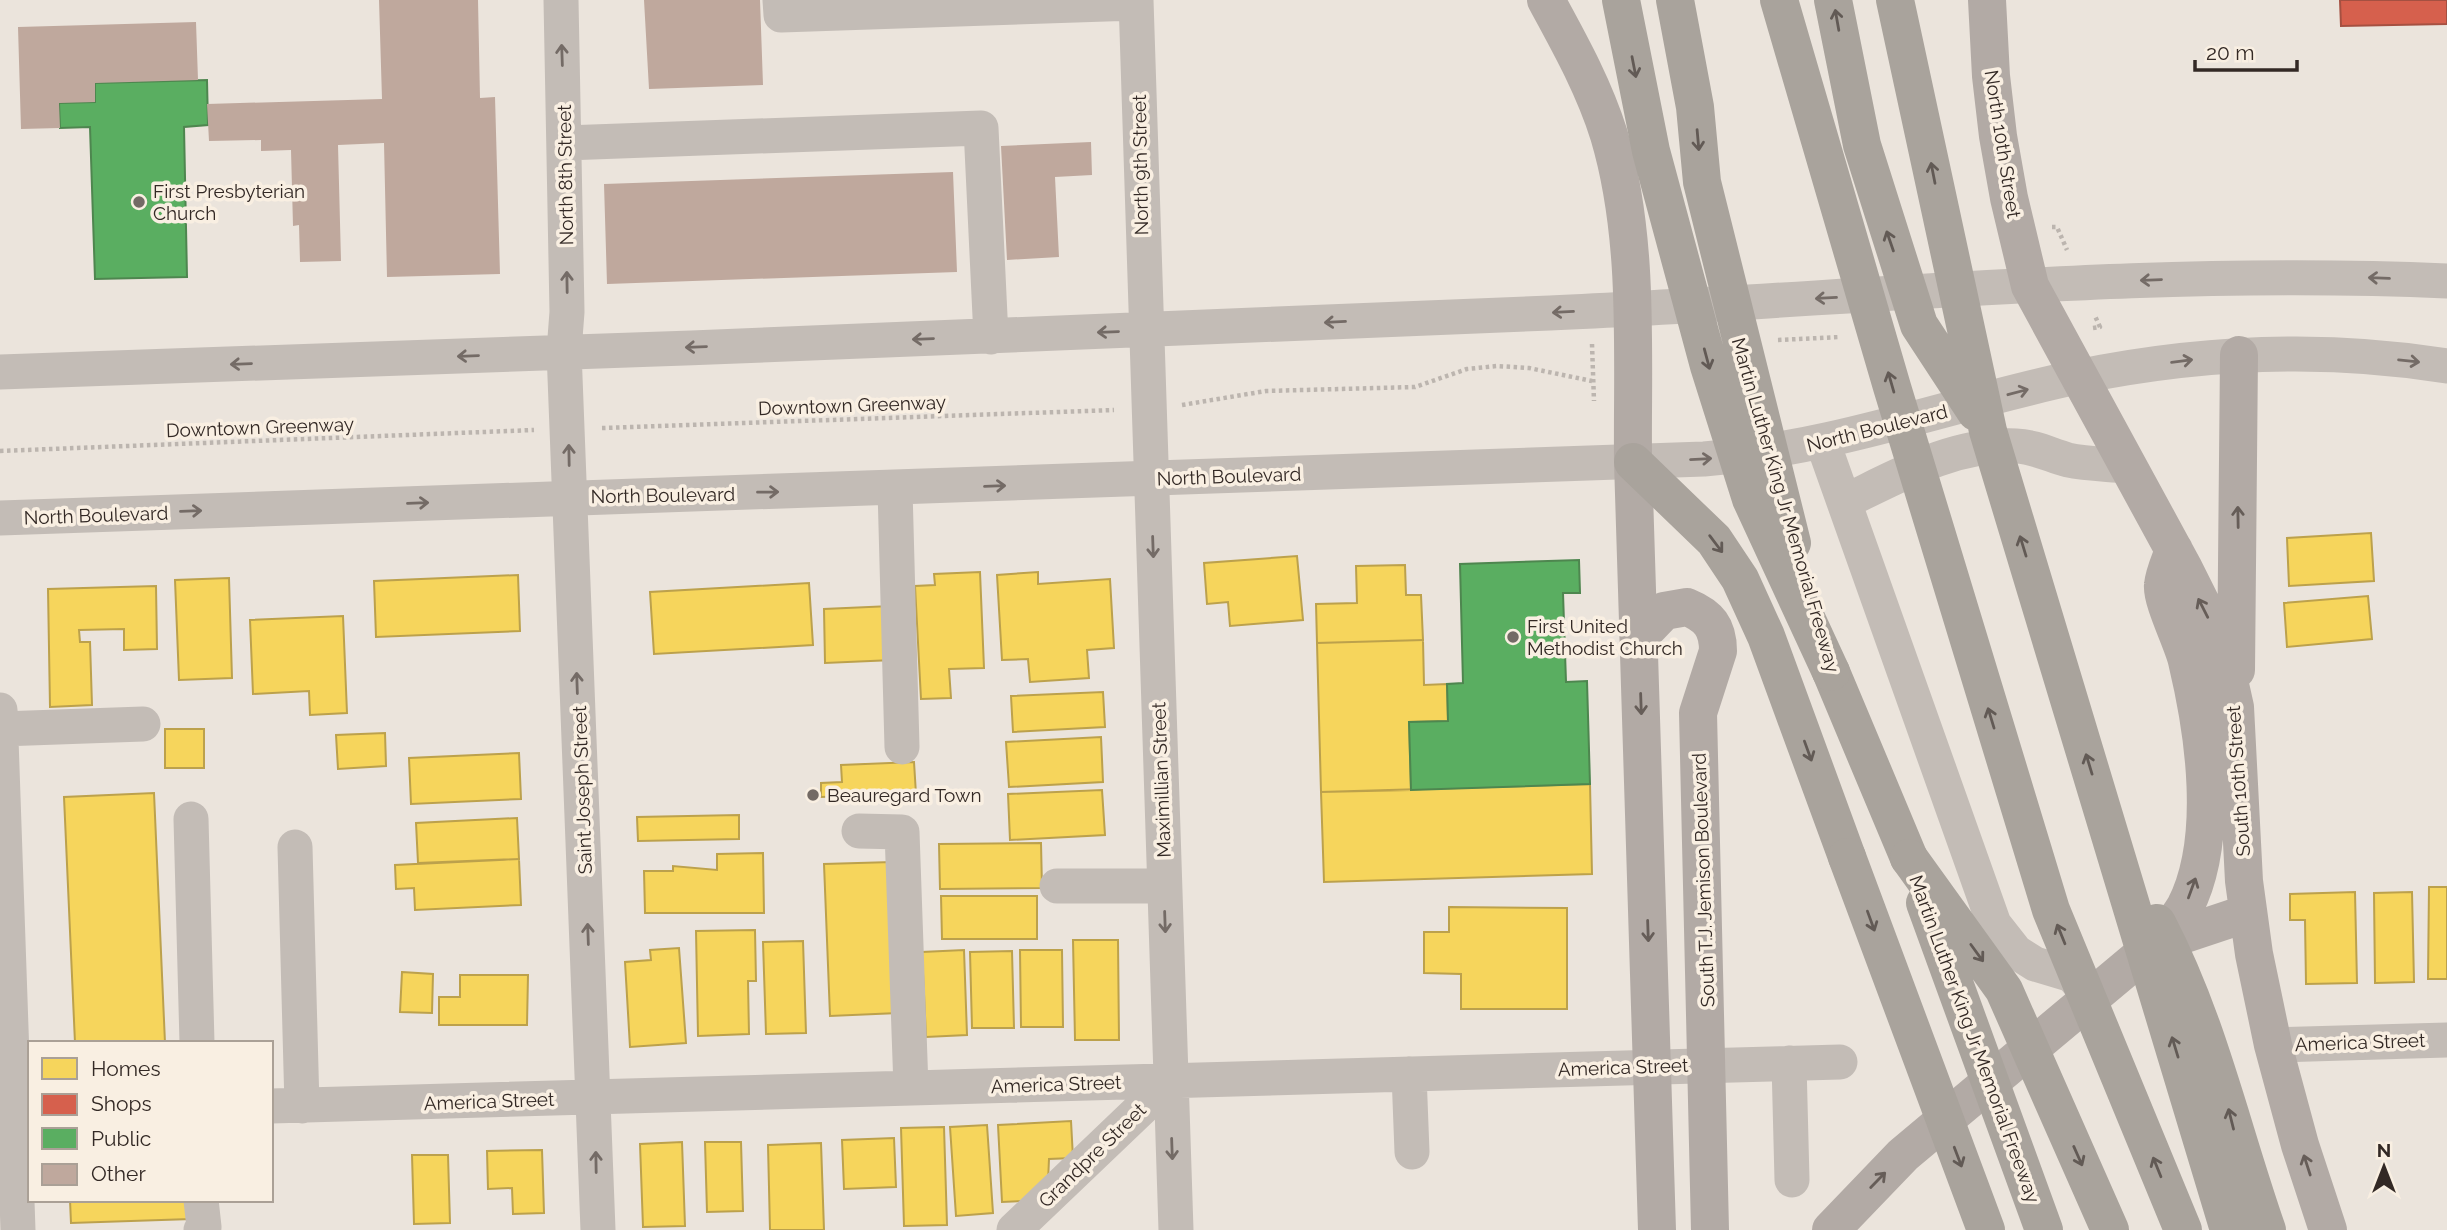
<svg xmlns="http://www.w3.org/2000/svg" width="2447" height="1230" font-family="Raleway,sans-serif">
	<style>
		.homes { fill: #f6d55c; stroke: #bca14c; stroke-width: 2 }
		.shops { fill: #d6604d; stroke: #a55041; stroke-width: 2 }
		.public { fill: #5aae61; stroke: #4e864f; stroke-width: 2 }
		.building { fill: #bfa89d }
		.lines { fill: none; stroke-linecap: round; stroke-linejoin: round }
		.path { stroke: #bcb5af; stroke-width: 4.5; stroke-dasharray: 3.5 3.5; stroke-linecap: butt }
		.minor { stroke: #c3bcb6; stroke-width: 35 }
		.major { stroke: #b2aaa5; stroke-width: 38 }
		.highway { stroke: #a9a39c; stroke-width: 38 }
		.highway-bridge { stroke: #a9a39c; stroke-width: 38 }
		.oneway { stroke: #625a55 }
		.oneway2 { stroke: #746b66 }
		.oneway3 { stroke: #665d58 }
		.poi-dot { fill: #736a65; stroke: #f9efe2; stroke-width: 2.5 }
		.labels { text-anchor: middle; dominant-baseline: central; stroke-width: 7; stroke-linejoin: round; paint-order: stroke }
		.street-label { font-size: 19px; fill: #332925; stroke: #f9efe2 }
		.poi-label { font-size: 19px; fill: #332925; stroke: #f9efe2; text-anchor: start }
	</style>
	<rect width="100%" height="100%" fill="#ebe4dc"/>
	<!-- homes -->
	<path class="homes" d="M2371,533L2374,581L2289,586L2287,538Z
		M1297,556L1303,620L1230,626L1228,602L1207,604L1204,563Z
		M1405,565L1406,595H1421L1423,640L1317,643L1316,604L1357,603L1356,566Z
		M980,572L984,668L949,669L951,698L921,699L915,586L935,585L934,574Z
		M1038,572V584L1110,579L1114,648L1087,650L1089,678L1030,682L1028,659L1002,660L997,575Z
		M518,575L520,631L376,637L374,581Z
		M229,578L232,678L179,680L175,580Z
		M809,583L813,645L654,654L650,592Z
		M156,586L157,649L124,650V629L79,630L80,642H90L92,705L50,707L48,589Z
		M2368,596L2372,639L2287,647L2284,603Z
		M891,606L893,660L825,663L824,609Z
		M343,616L347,713L310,715L309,691L253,694L250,620Z
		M1423,640L1424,685L1447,684L1448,721L1409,722L1411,790L1321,792L1317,643Z
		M1103,692L1105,727L1013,732L1011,696Z
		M165,729H204V768H165Z
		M385,733L386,766L338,769L336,735Z
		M1101,737L1103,782L1009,787L1006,742Z
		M519,753L521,799L411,804L409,758Z
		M914,762L916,794L821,797V783L842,782L841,765Z
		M1590,784L1592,874L1324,882L1321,792Z
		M1102,790L1105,835L1010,840L1008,794Z
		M154,793L165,1043H75L64,797Z
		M739,815V839L638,841L637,817Z
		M517,818L519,859L418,863L416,823Z
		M1041,843L1042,888L940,889L939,844Z
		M763,853L764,913H645L644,871H673V866L717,870V854Z
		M519,859L521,905L415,910L414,888L396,889L395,865Z
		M892,862L898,1013L830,1016L824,864Z
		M2429,887H2447V979H2428Z
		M2355,892L2357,983L2306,984L2305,920H2290V894Z
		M2412,892L2414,982L2375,983L2374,893Z
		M941,896H1037V939H942Z
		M1449,907L1567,908V1009H1461V974L1424,973V932H1449Z
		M755,930L756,981H748L749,1034L698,1036L696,931Z
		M1073,940H1118L1119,1040H1075Z
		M803,941L806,1033L766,1034L763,942Z
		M679,948L686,1043L630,1047L625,962L651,960L650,950Z
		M964,950L967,1035L926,1037L922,952Z
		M1020,950H1062L1063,1027H1021Z
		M1012,951L1014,1028H972L970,952Z
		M402,972L433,974L432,1013L400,1012Z
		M460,975H528L527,1025H439V997H460Z
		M1071,1121L1073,1158L1049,1159L1048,1182L1023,1201L1002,1202L998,1125Z
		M987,1125L993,1213L956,1216L950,1127Z
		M944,1127L947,1225L904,1226L901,1128Z
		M894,1138L896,1187L844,1189L842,1140Z
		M682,1142L685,1226L643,1227L640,1144Z
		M705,1142H741L743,1211L707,1212Z
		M821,1143L824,1230H770L768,1145Z
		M542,1150L544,1213L513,1214L512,1188L488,1189L487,1151Z
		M412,1155H448L450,1223L414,1224Z
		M70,1200H191V1219L71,1223Z"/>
	<!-- shops -->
	<path class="shops" d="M2340,0H2447V24L2341,26Z"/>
	<!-- public -->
	<path class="public" d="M207,80L208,125L184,127L187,277L95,279L90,127L60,128L59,103L95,102V83Z
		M1579,560L1580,593H1563L1566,682L1587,681L1590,784L1411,790L1409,722L1448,721L1447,684L1463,683L1460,564Z"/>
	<!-- building -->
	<path class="building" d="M379,0H478L480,98L495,97L500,274L387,277L384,143L338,145L341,261L300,262L299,225L293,226L291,150L261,151V140L209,141L207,104L382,99Z
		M644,0H760L763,85L649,89Z
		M196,22L198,80L95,83V102L59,103L60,128L21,129L18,27Z
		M1091,142L1092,175L1055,177L1059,257L1007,260L1001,146Z
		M953,172L957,272L607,284L604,184Z"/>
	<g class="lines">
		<!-- path -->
		<path class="path" d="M2052,227H2057L2067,250
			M2093,328L2100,327L2095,316
			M1778,340L1840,337
			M1592,344L1594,401
			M1182,405L1266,391L1415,387L1467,369L1497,366L1529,368L1592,381
			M602,428L1114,410
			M0,451L534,430"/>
		<!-- minor -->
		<path class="minor" d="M561,0L567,312L564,351L598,1230
			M780,0L781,15L1136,3
			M1136,0L1176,1230
			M565,143L981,128L991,337
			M0,372C517,355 1033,336 1550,313C1848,300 2148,267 2447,281
			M1823,443L1994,924L2016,952L2035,964L2072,975L2090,997
			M895,489L902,747
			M1844,502C1898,476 1954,443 2016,446C2036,447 2050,455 2068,460C2087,464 2108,464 2127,466
			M0,518L1704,459C1836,448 1950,404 2077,377C2199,352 2324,346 2447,366
			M0,710L18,1230
			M1,729L143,724
			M191,819L197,1043
			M859,831L902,832L911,1088
			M295,847L302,1106
			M1057,886H1164
			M2273,1045L2447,1040
			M1789,1063L1792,1180
			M1409,1074L1412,1152
			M271,1106L1840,1062
			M201,1230L204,1227L201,1200
			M1014,1230L1170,1081"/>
		<!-- major -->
		<path class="major" d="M1546,0C1570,44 1594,87 1609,135C1640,239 1632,354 1633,462L1657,1230
			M1987,0L1991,76L1998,136L2009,198L2030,286L2183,567L2216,633L2227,671L2235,707L2244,881L2254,954L2273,1045L2300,1145L2328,1230
			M1640,636L1664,611L1687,607C1709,616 1718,627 1718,651L1698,713L1710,1230
			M2236,670L2239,355
			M2155,944L2248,913
			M1831,1230L1903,1155L2155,944C2166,932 2177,921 2185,907C2220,839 2204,732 2187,661C2183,643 2161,600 2163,585C2164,574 2170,561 2174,550"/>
		<!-- highway -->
		<path class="highway" d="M1633,462L1714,540L1740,579L1766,636L1847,857
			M1831,672L1909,858"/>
		<!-- highway-bridge -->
		<path class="highway-bridge" d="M1621,0L1651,151L1709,366L1751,499L1831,672
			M1675,0L1695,107L1702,182L1792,543
			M1779,0L1892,387L2051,910L2183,1230
			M1833,0L1862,145L1919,325L1976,412
			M1895,0L1988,431L2229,1230
			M1847,857L1986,1230
			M1909,858L2004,990L2110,1230
			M1925,903L2044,1230
			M2157,923C2208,1020 2231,1127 2267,1230"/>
	</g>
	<!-- one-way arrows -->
	<defs><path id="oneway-shaft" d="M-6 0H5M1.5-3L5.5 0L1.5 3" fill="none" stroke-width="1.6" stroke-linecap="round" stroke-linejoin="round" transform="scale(1.75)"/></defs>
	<g class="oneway">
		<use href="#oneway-shaft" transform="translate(1837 20) rotate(-100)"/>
		<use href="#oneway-shaft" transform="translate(1634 67) rotate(79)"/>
		<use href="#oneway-shaft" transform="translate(1698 140) rotate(85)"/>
		<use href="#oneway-shaft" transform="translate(1933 173) rotate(-101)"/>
		<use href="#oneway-shaft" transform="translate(1890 241) rotate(-109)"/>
		<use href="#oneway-shaft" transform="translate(1707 359) rotate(75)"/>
		<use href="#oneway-shaft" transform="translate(1891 382) rotate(-106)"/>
		<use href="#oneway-shaft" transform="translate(1716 544) rotate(53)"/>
		<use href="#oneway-shaft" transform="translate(2023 546) rotate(-107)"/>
		<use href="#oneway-shaft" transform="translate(1991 718) rotate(-107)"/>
		<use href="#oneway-shaft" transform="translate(1808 751) rotate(70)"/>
		<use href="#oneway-shaft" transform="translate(2089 764) rotate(-107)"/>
		<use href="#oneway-shaft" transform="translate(1871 921) rotate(70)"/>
		<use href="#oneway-shaft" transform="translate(2061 934) rotate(-112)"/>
		<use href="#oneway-shaft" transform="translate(1977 953) rotate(54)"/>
		<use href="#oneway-shaft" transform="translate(2175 1047) rotate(-107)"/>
		<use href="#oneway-shaft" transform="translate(2231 1119) rotate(-104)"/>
		<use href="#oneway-shaft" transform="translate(2078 1156) rotate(66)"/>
		<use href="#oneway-shaft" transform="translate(1958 1157) rotate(69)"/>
		<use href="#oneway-shaft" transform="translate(2157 1167) rotate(-112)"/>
	</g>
	<g class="oneway2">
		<use href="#oneway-shaft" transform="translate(562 55) rotate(-92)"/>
		<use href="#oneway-shaft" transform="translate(2379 278) rotate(-178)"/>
		<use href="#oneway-shaft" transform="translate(2151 280) rotate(178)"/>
		<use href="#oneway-shaft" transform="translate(567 282) rotate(-91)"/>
		<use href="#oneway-shaft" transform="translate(1826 298) rotate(177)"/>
		<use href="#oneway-shaft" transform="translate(1563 312) rotate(177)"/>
		<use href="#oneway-shaft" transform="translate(1335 322) rotate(177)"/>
		<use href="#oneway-shaft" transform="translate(1108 332) rotate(178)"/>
		<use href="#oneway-shaft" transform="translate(923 339) rotate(178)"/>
		<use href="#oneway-shaft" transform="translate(696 347) rotate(178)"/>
		<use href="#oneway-shaft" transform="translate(468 356) rotate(178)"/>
		<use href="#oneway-shaft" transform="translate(2182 361) rotate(-7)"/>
		<use href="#oneway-shaft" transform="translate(2409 361) rotate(6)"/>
		<use href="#oneway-shaft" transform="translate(241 364) rotate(178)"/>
		<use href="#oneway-shaft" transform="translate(2018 392) rotate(-15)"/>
		<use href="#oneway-shaft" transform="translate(569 455) rotate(-91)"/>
		<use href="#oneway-shaft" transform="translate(1701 459) rotate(-3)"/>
		<use href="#oneway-shaft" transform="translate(995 486) rotate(-2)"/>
		<use href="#oneway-shaft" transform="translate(768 492) rotate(-1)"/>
		<use href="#oneway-shaft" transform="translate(418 503) rotate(-2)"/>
		<use href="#oneway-shaft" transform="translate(191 511) rotate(-2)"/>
		<use href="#oneway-shaft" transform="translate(1153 547) rotate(88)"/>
		<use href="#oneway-shaft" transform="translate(577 683) rotate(-92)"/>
		<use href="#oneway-shaft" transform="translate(1165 922) rotate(88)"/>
		<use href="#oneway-shaft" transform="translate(588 934) rotate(-92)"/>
		<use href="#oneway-shaft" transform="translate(1172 1149) rotate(88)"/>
		<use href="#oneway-shaft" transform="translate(596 1162) rotate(-91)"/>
	</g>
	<g class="oneway3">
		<use href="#oneway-shaft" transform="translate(2238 517) rotate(-91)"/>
		<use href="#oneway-shaft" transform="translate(2203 608) rotate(-117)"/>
		<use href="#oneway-shaft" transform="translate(1641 704) rotate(88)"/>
		<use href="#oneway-shaft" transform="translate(2192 888) rotate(-70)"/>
		<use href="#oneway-shaft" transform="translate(1648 931) rotate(88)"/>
		<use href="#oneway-shaft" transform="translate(2307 1165) rotate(-108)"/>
		<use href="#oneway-shaft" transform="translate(1878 1180) rotate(-46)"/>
	</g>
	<!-- markers -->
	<g class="poi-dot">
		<circle cx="139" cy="202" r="7"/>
		<circle cx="1513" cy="637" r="7"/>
		<circle cx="813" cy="795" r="7"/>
	</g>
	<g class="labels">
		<!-- street labels -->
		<g class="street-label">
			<text transform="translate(2003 144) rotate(81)">North 10th Street</text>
			<text transform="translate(1140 165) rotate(-91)">North 9th Street</text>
			<text transform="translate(565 175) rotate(-91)">North 8th Street</text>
			<text transform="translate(852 405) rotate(-2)">Downtown Greenway</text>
			<text transform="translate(260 427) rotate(-2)">Downtown Greenway</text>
			<text transform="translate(1877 428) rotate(-14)">North Boulevard</text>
			<text transform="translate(1229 476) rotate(-2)">North Boulevard</text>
			<text transform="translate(663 495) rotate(-1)">North Boulevard</text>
			<text transform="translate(1786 505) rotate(74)">Martin Luther King Jr Memorial Freeway</text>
			<text transform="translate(96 515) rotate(-2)">North Boulevard</text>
			<text transform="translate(1161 780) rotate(-92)">Maximillian Street</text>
			<text transform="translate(2238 781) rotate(-94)">South 10th Street</text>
			<text transform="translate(582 790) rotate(-92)">Saint Joseph Street</text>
			<text transform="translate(1703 880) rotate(-92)">South T.J. Jemison Boulevard</text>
			<text transform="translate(1975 1039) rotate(70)">Martin Luther King Jr Memorial Freeway</text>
			<text transform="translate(2360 1042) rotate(-2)">America Street</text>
			<text transform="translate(1623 1067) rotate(-2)">America Street</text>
			<text transform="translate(1056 1084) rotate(-2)">America Street</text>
			<text transform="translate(489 1101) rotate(-2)">America Street</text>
			<text transform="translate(1092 1155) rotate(-44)">Grandpre Street</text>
		</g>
		<!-- poi labels -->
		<g class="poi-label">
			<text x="153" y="191">First Presbyterian<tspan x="153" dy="22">Church</tspan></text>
			<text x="1527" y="626">First United<tspan x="1527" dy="22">Methodist Church</tspan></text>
			<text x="827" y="795">Beauregard Town</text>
		</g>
	</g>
	<!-- legend -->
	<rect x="28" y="1041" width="245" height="161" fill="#f9efe2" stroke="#aaa096" stroke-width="2"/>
	<rect x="42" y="1058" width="35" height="21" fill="#f6d55c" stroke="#aaa096" stroke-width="2"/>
	<text x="91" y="1076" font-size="21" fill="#332925">Homes</text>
	<rect x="42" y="1094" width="35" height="21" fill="#d6604d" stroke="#aaa096" stroke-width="2"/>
	<text x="91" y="1111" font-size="21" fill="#332925">Shops</text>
	<rect x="42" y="1128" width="35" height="21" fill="#5aae61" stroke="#aaa096" stroke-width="2"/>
	<text x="91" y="1146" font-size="21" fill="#332925">Public</text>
	<rect x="42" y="1164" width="35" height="21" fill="#bfa89d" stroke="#aaa096" stroke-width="2"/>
	<text x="91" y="1181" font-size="21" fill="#332925">Other</text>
	<!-- north arrow -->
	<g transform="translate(2384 1167)" stroke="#f9efe2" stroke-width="5" paint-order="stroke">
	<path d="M0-5L12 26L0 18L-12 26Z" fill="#332925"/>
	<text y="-10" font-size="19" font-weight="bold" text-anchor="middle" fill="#332925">N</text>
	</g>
	<!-- scale -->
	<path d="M2195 60v10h102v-10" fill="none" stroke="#332925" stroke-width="3.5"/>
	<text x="2206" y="60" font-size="21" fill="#332925" stroke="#f9efe2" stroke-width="5" paint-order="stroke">20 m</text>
</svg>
